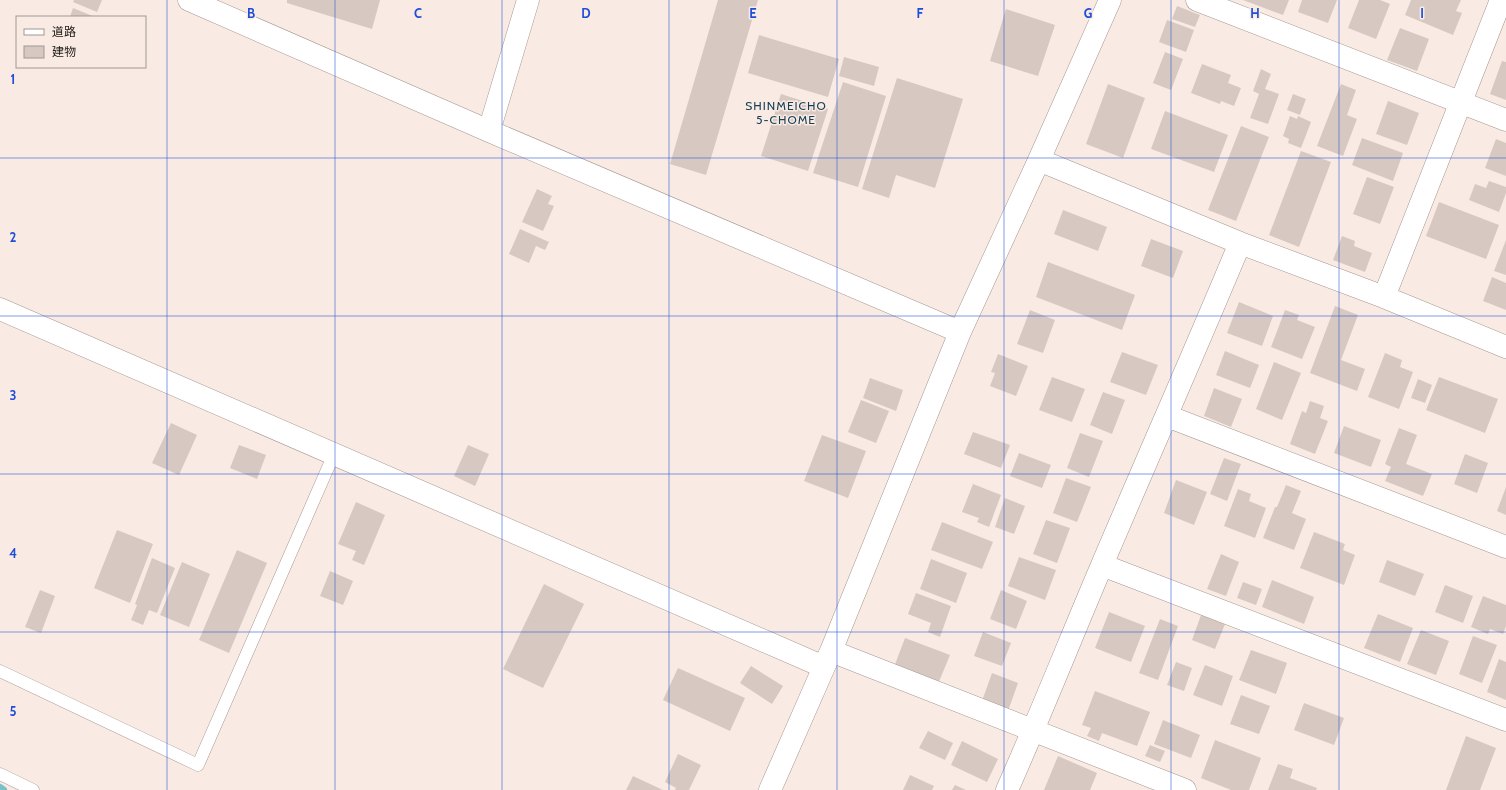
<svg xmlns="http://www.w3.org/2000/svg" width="1506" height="790" font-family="Cabin,'Noto Sans JP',sans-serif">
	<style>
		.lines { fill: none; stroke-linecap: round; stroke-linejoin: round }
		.stream { stroke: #79c1c8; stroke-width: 8 }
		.building { fill: #d7c9c2 }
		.service-casing { stroke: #a59891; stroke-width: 13 }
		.minor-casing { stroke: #a59891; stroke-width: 23 }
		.service { stroke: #fff; stroke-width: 12 }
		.minor { stroke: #fff; stroke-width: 22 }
		.grid { fill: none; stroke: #1d4ed8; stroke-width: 1; stroke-opacity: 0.55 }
		.labels { text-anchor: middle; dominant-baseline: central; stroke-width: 3; stroke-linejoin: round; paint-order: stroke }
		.neighbourhood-label { font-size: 12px; letter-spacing: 1px; fill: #174057; stroke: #f9ebe4 }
		.grid-label { font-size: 13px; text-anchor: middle; font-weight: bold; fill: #1d4ed8; stroke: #f9ebe4; stroke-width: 3; stroke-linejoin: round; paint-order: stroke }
	</style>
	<rect width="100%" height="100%" fill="#f9ebe4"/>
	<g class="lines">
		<!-- stream -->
		<path class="stream" d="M0,788L3,790"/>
	</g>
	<!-- building -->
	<path class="building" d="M74,0H102L97,12L73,2Z
		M287,0H380L372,29L287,3Z
		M718,0H758L706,175L670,164Z
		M1243,0H1289L1283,15Z
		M1302,0H1337L1328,23L1298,12Z
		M1359,0H1380L1390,4L1376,39L1348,28Z
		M1411,0H1461L1456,11L1462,13L1453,35L1405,15Z
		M1177,6L1200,15L1195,27L1172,19Z
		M73,8L95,17H70Z
		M1006,9L1055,25L1038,76L990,61Z
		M1167,20L1194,30L1186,52L1159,42Z
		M1400,28L1429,39L1417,71L1387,60Z
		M759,35L839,59L828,97L748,73Z
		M1165,52L1183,59L1171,90L1153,83Z
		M844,57L879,67L874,86L839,76Z
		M1502,61L1506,62V100L1490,94Z
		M1202,64L1231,75L1228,83L1241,88L1234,106L1221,101L1220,104L1191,93Z
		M1261,69L1271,74L1265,89L1279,94L1268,124L1250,118L1259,94L1253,91Z
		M897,78L963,99L935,188L896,175L889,198L862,189Z
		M843,82L886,96L858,187L813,173Z
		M1108,84L1145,98L1123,158L1086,144Z
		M1341,84L1356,90L1347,115L1357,119L1343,156L1317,146Z
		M781,94L828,109L808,171L761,156Z
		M1293,94L1306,99L1300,115L1287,110Z
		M1388,101L1419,113L1407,145L1376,134Z
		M1165,111L1228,135L1214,172L1151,149Z
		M1290,116L1297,119L1298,116L1311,122L1301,148L1288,143L1289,139L1283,136Z
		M1241,126L1269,137L1236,221L1208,210Z
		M1362,138L1403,153L1393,181L1352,165Z
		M1496,139L1506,143V176L1485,168Z
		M1301,151L1331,162L1299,247L1269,235Z
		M1367,177L1394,187L1380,224L1353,214Z
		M1489,181L1506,187V193L1499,212L1469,200L1475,184L1486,188Z
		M537,189L552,196L548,204L554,206L543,231L522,222Z
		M1439,202L1499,225L1486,259L1426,236Z
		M1063,210L1107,227L1098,251L1054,234Z
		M520,229L549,242L545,250L536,246L529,263L509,254Z
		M1342,236L1355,241L1354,246L1372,253L1365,272L1333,260Z
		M1151,239L1183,251L1173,278L1141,266Z
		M1506,240V275L1494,271Z
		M1048,262L1135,295L1122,330L1036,297Z
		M1492,277L1506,283V310L1483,301Z
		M1239,302L1273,316L1262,346L1227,333Z
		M1335,306L1358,315L1341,360L1365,369L1357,391L1310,373Z
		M1030,310L1055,320L1043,353L1017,344Z
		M1285,310L1299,315L1297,320L1315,327L1302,359L1271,347Z
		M1225,351L1259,365L1250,388L1216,375Z
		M1122,352L1158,365L1146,395L1110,382Z
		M1385,353L1402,360L1400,367L1413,372L1399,409L1368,397Z
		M998,354L1028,366L1016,396L990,386L995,373L991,372Z
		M1274,362L1301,373L1282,420L1256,409Z
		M1052,377L1085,389L1072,422L1039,410Z
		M1439,377L1498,399L1485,433L1426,410Z
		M870,378L903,390L896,411L863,398Z
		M1418,379L1432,385L1425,403L1411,398Z
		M1214,388L1242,399L1231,427L1204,416Z
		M1103,392L1125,400L1112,434L1090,425Z
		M861,400L889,411L876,443L848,432Z
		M1310,401L1324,406L1320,418L1328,421L1315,454L1290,444L1302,411L1306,413Z
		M171,423L197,435L179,475L152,463Z
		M1344,426L1381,440L1371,467L1334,453Z
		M1399,428L1417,435L1406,464L1432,474L1423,496L1385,481L1391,467L1385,464Z
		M973,432L1010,445L1001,468L964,454Z
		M1080,433L1103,441L1089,477L1067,468Z
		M822,435L866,451L848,498L804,481Z
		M239,445L266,455L257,479L230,468Z
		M468,445L489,454L475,486L454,476Z
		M1019,453L1051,465L1042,488L1010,476Z
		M1465,454L1488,463L1477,493L1454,484Z
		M1224,458L1241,464L1227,501L1210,494Z
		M1066,478L1091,487L1077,522L1053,513Z
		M1176,480L1207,492L1194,525L1164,513Z
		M973,484L1001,495L989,527L977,522L979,518L962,512Z
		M1286,485L1301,491L1292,513L1306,519L1294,550L1263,538L1275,507H1277Z
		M1506,487V515L1497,511Z
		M1238,489L1251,494L1249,501L1266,508L1255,538L1224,526Z
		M1005,498L1025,506L1014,534L995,527Z
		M356,502L385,515L364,565L352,560L356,551L338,544Z
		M1046,520L1070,528L1057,563L1033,554Z
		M942,522L993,542L982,569L931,550Z
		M117,530L153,544L130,603L94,588Z
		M1314,532L1345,544L1343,550L1355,555L1344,585L1300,568Z
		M237,550L267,563L229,653L199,640Z
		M1221,554L1239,562L1226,596L1207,589Z
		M1019,557L1056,570L1045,600L1008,586Z
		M152,558L175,568L157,613L149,610L143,625L131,620L137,605L135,604Z
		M931,559L967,573L956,603L920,589Z
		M1387,560L1424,574L1415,596L1379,582Z
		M182,562L210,574L189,627L160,615Z
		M330,571L353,581L343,605L320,596Z
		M1272,580L1314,597L1304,624L1262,607Z
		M1243,582L1262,589L1256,605L1237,598Z
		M544,584L584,604L543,688L503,669Z
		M1445,585L1473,596L1463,623L1435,612Z
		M40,590L55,596L41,633L25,627Z
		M1001,590L1027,601L1016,629L990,619Z
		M916,593L951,606L940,637L928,632L931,623L908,614Z
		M1483,596L1506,605V626L1503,634L1490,629L1488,634L1471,627Z
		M1109,612L1145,626L1131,662L1095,648Z
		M1378,614L1413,628L1400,662L1364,648Z
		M1201,615L1225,624L1215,649L1192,640Z
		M1160,619L1178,626L1158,680L1139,673Z
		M1421,630L1449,641L1436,675L1407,664Z
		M983,632L1011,643L1002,666L974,656Z
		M1473,636L1497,645L1482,683L1459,674Z
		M905,638L950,655L938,684L894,667Z
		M1251,650L1287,663L1276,694L1239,680Z
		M1499,659L1506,662V700L1487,692Z
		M1176,662L1192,668L1184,691L1167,685Z
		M1205,665L1233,676L1222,706L1193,695Z
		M751,666L783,686L772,704L740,683Z
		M678,668L745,698L730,731L663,700Z
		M992,673L1018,683L1008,711L982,701Z
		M1095,691L1150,712L1137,746L1102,733L1099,741L1087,736L1091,728L1082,725Z
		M1241,695L1270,706L1259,734L1230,724Z
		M1304,703L1344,718L1334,745L1294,730Z
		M1163,720L1200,735L1191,758L1154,744Z
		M928,731L953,743L945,760L919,748Z
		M1466,736L1496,748L1480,790H1446Z
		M1215,740L1261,758L1249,790H1231L1201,778Z
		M962,741L998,759L987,782L951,765Z
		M1150,745L1165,751L1160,762L1145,756Z
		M678,754L701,765L689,790H675L676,788L665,782Z
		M1058,756L1097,773L1090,790H1044Z
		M1278,764L1293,769L1290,778L1317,788L1316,790H1268Z
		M910,775L934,786L932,790H903Z
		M633,776L663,790H626Z
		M955,785L966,790H952Z"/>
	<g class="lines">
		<defs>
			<path id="service" d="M0,671L198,765L334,454
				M0,774L33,790"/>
			<path id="minor" d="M189,0L489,131L960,332
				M1197,0L1506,120
				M489,131L528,0
				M1039,160L1240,243L1384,297L1506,347
				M1384,297L1501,0
				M0,309L824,667
				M1167,416L1506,547
				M1102,565L1506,720
				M831,651L1185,790
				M770,790L831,651L960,332L1039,160L1110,0
				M1007,790C1040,716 1070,640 1102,565C1148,457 1195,351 1240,243"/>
		</defs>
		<!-- service casing -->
		<use href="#service" class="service-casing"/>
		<!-- minor casing -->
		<use href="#minor" class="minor-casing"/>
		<!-- service -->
		<use href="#service" class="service"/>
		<!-- minor -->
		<use href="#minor" class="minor"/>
	</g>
	<!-- grid -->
	<path class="grid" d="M167,0V790M335,0V790M502,0V790M669,0V790M837,0V790M1004,0V790M1171,0V790M1339,0V790M0,158H1506M0,316H1506M0,474H1506M0,632H1506"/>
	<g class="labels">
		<!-- neighbourhood labels -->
		<g class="neighbourhood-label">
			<text x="786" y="105">SHINMEICHO<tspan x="786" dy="14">5-CHOME</tspan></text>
		</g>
	</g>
	<g class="grid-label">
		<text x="251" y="18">B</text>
		<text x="418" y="18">C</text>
		<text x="586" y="18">D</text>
		<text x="753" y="18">E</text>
		<text x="920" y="18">F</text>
		<text x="1088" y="18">G</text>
		<text x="1255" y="18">H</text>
		<text x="1422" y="18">I</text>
		<text x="13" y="84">1</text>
		<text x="13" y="242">2</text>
		<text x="13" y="400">3</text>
		<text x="13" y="558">4</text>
		<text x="13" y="716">5</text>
	</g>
	<!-- legend -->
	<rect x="16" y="16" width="130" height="52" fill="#f9ebe4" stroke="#a19792"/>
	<rect x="24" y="29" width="20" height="6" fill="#ffffff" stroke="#a19792"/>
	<text x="52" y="36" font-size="12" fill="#1e1917">道路</text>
	<rect x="24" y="46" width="20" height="12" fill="#d7c9c2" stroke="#a19792"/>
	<text x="52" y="56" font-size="12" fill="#1e1917">建物</text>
</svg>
